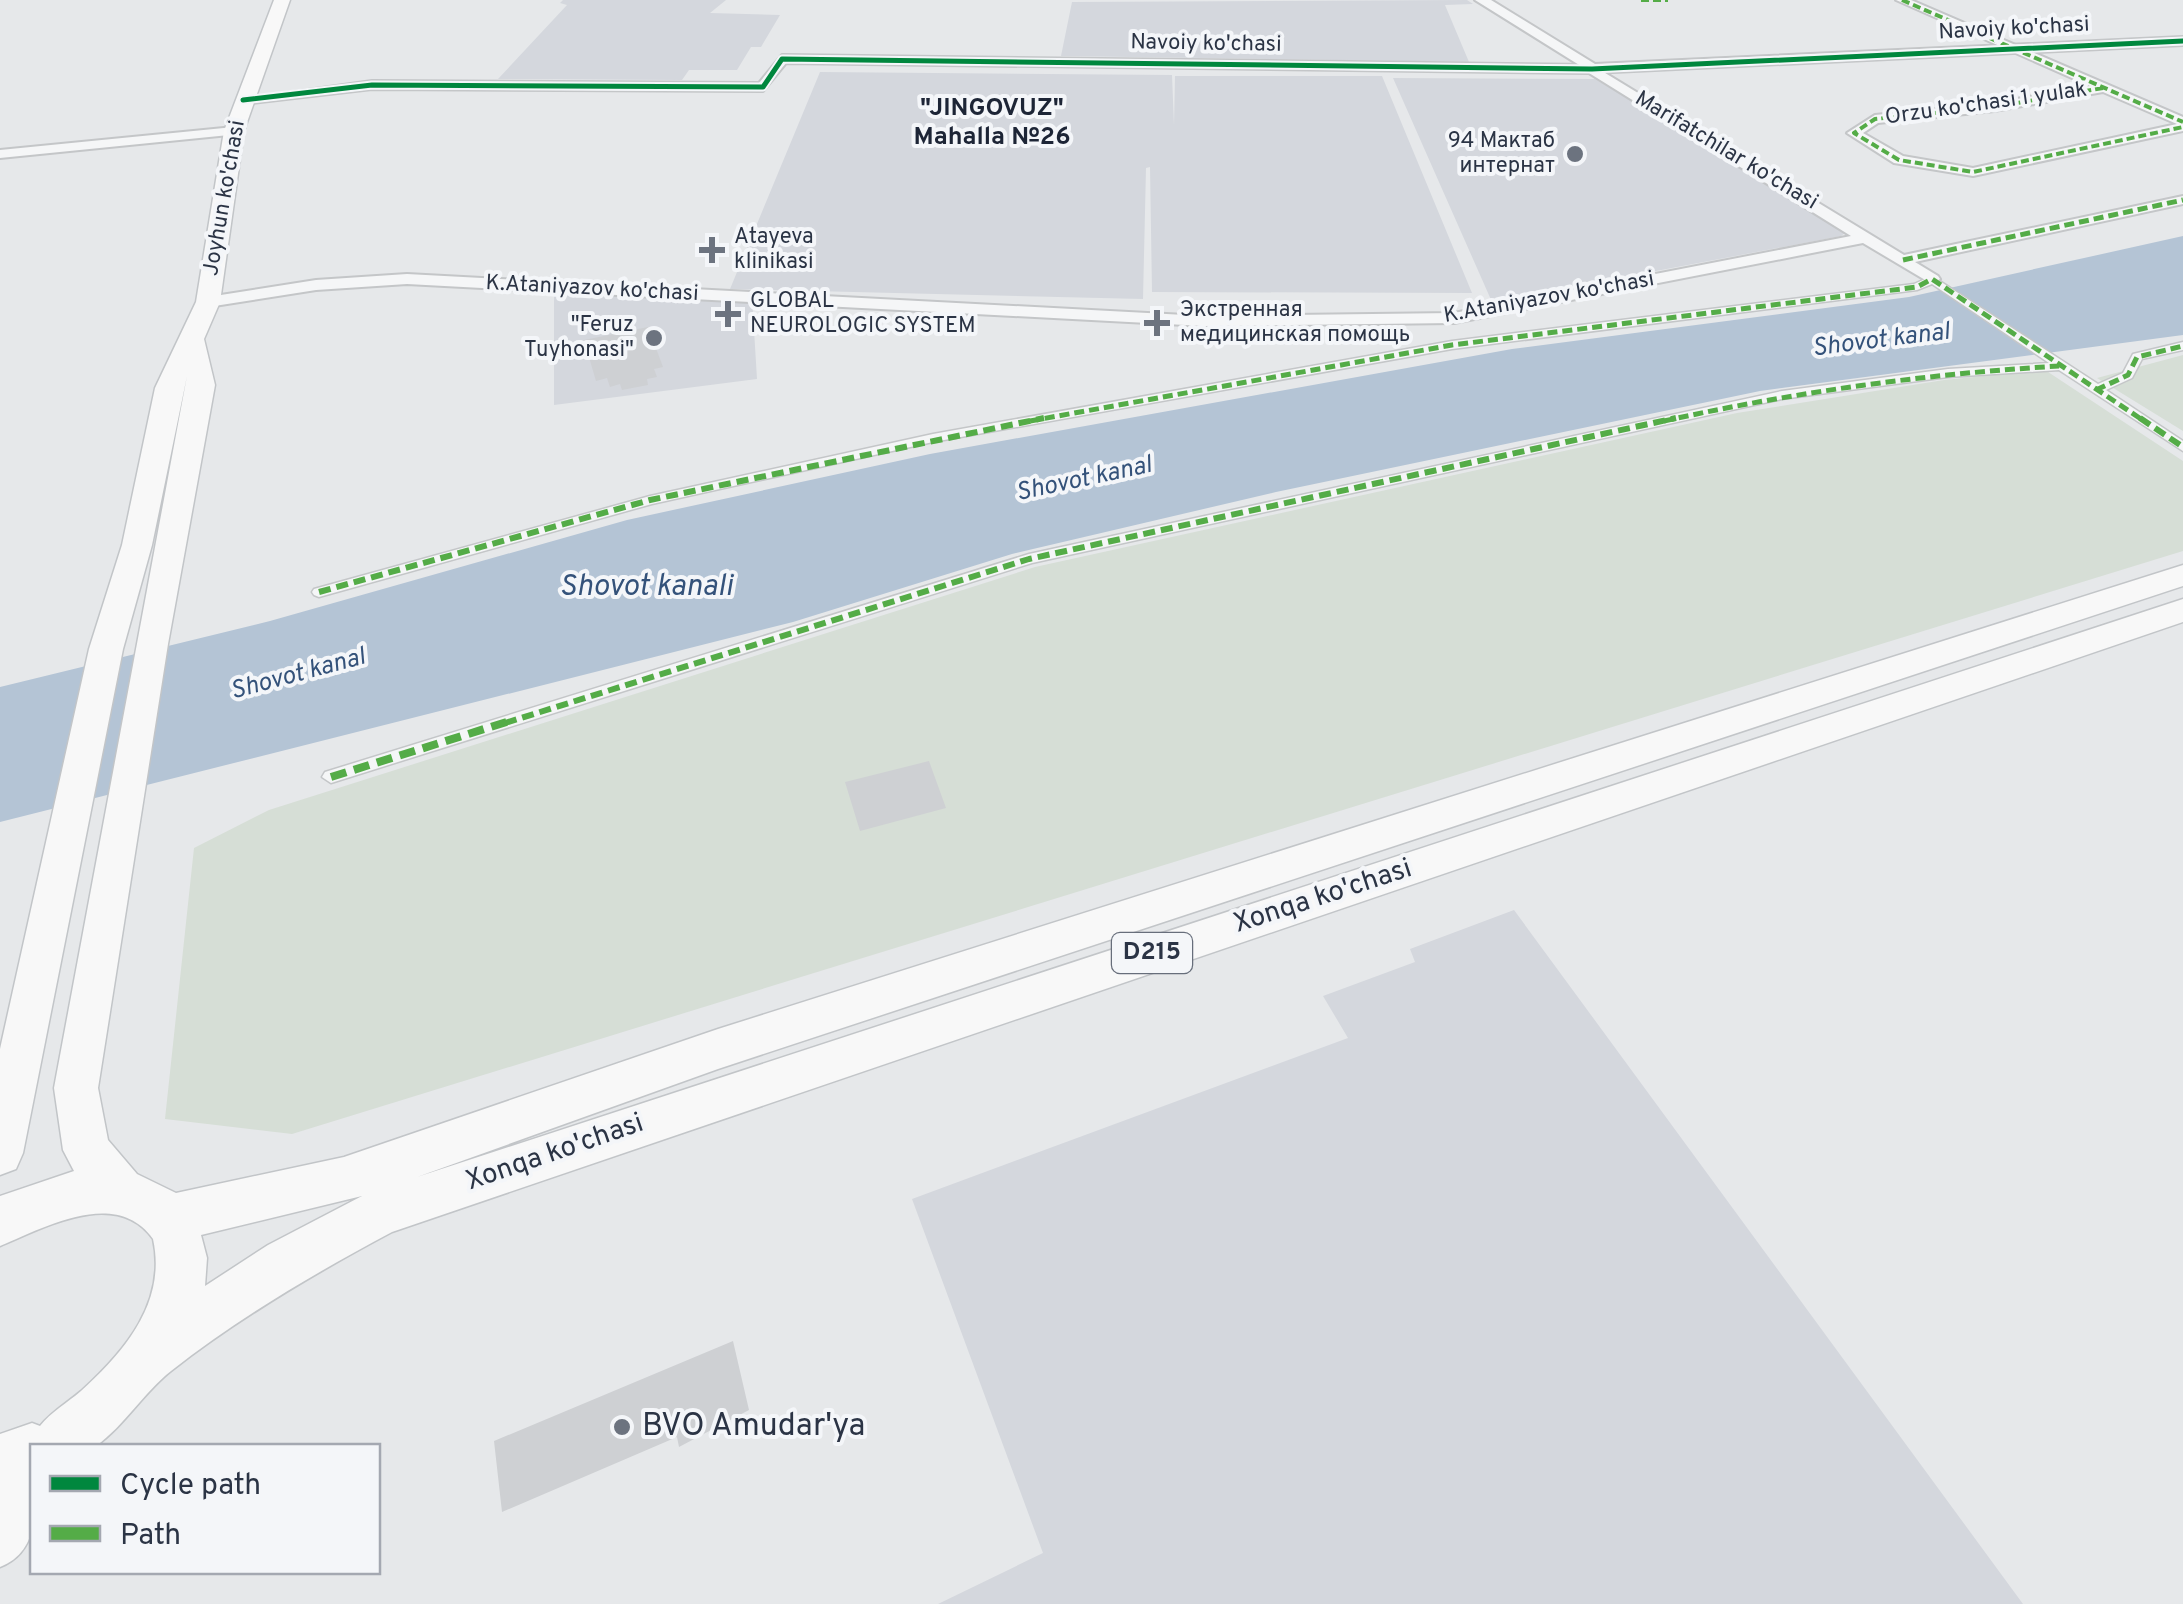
<svg xmlns="http://www.w3.org/2000/svg" width="2183" height="1604" font-family="Overpass,sans-serif">
	<style>
		.built { fill: #d4d7dd }
		.green { fill: #d6ded6 }
		.water { fill: #b4c4d5 }
		.building { fill: #ced0d3 }
		.lines { fill: none; stroke-linecap: round; stroke-linejoin: round }
		.pedestrian-casing { stroke: #c4c6c8; stroke-width: 3 }
		.minor-casing { stroke: #c4c6c8; stroke-width: 4 }
		.tertiary-casing { stroke: #c4c6c8; stroke-width: 4 }
		.primary-casing { stroke: #c2c5c8; stroke-width: 3 }
		.pedestrian { fill: #f5f6f7; fill-rule: evenodd }
		.minor { fill: #f5f6f7; fill-rule: evenodd }
		.tertiary { fill: #f5f6f7; fill-rule: evenodd }
		.primary { fill: #f8f8f8; fill-rule: evenodd }
		.quiet-far3 { stroke: #54ac47; stroke-width: 4; stroke-dasharray: 8 4; stroke-linecap: butt }
		.quiet-far2 { stroke: #54ac47; stroke-width: 5; stroke-dasharray: 10 5; stroke-linecap: butt }
		.quiet-far1 { stroke: #54ac47; stroke-width: 6; stroke-dasharray: 12 6; stroke-linecap: butt }
		.quiet { stroke: #54ac47; stroke-width: 8; stroke-dasharray: 16 8; stroke-linecap: butt }
		.cycleway-casing { stroke: #f4f6f9; stroke-width: 9 }
		.cycleway { stroke: #00873e; stroke-width: 5 }
		.poi-dot { fill: #6c737f; stroke: #f4f6f9; stroke-width: 4 }
		.labels { text-anchor: middle; dominant-baseline: central; stroke-width: 8; stroke-linejoin: round; paint-order: stroke }
		.far-street-label { font-size: 22px; fill: #2b3445; stroke: #f4f6f9 }
		.far-poi-label { font-size: 22px; fill: #2b3445; stroke: #f4f6f9; text-anchor: start }
		.far-neighbourhood-label { font-size: 25px; font-weight: bold; fill: #1d2536; stroke: #f4f6f9 }
		.far-water-label { font-size: 25px; font-style: italic; fill: #34527a; stroke: #f4f6f9 }
		.shield { fill: #f4f6f9; stroke: #676e7b; stroke-width: 2.5 }
		.shield-label { font-size: 25px; font-weight: bold; fill: #2b3445 }
		.street-label { font-size: 28px; fill: #2b3445; stroke: #f4f6f9 }
		.water-label { font-size: 30px; font-style: italic; fill: #34527a; stroke: #f4f6f9 }
		.near-poi-label { font-size: 32px; fill: #2b3445; stroke: #f4f6f9; text-anchor: start }
	</style>
	<rect width="100%" height="100%" fill="#e6e8ea"/>
	<!-- built -->
	<path class="built" d="M563,0H726L710,13L780,15L761,47H751L737,70H689L682,80L498,79L567,5L560,3Z
		M1467,0L1473,4L1445,5L1469,62L1061,56L1072,2Z
		M820,72L1172,75L1174,125L1175,76H1382L1472,293L1152,292L1150,167L1146,168L1143,299L730,289Z
		M1393,78L1595,79L1849,230L1841,236L1492,302Z
		M554,285L752,297L757,379L554,405Z
		M1514,910L2023,1604H938L1043,1553L912,1199L1348,1038L1323,996L1415,962L1410,949Z"/>
	<!-- green -->
	<path class="green" d="M2183,355V431L2097,378Z
		M2045,370L2183,461V551L292,1134L165,1119L194,848L269,810L1035,567L1737,413L1944,380Z"/>
	<!-- water -->
	<path class="water" d="M2183,236V335L1760,391L1276,492L1012,554L793,622L0,822V687L270,621L627,520L930,454L1512,349L1909,297Z"/>
	<!-- building -->
	<path class="building" d="M648,327L663,367L654,369L657,377L647,379L648,385L622,390L620,384L610,387L607,378L596,381L584,340Z
		M929,761L946,808L860,831L845,782Z
		M733,1341L749,1410L679,1447L677,1437L502,1512L494,1441Z"/>
	<g class="lines">
		<defs>
			<path id="pedestrian" d="M1932,276L2098,384L2123,373L2133,354L2183,342V350L2142,359L2132,378L2106,390L2183,441V451L2059,370L1948,377L1782,399L1032,563L331,783L322,777L325,772L1029,554L1782,391L1948,369L2049,363L1932,284L1917,290L1452,349L933,442L652,504L319,597L314,595L312,592L314,589L650,496L933,434L1452,341L1914,284Z"/>
			<path id="minor" d="M1896,0H1911L2183,117V131L1973,176L1894,163L1847,133L1875,115L1994,103L2090,86ZM2103,92L2177,124L1973,168L1903,156L1863,133L1878,123L1994,111Z
				M782,55L1592,65L1904,255L2183,196V204L1915,262L1938,276L1940,279L1932,284L1863,243L1454,323L1204,326L407,284L316,290L208,307L200,302L208,297L316,280L407,274L1204,316L1454,313L1851,236L1589,73L786,63L763,91L372,89L243,104L237,100L372,81L759,83Z
				M234,127L239,128V134L0,158V150Z"/>
			<path id="tertiary" d="M1475,0H1491L1595,64L2183,37V45L1592,73Z"/>
			<path id="primary" d="M274,0H290L244,131L220,302L204,339L215,385L168,644L98,1088L108,1140L137,1174L176,1193L344,1157L718,1029L2183,565V586L718,1069L417,1177L2183,599V622L392,1232C315,1273 240,1317 171,1371C144,1392 125,1425 96,1446H32C32,1491 48,1548 0,1567V1434L32,1423L40,1426C51,1412 67,1403 81,1391C125,1351 167,1302 153,1239C116,1187 44,1228 0,1246V1196L74,1171L63,1150L54,1088L187,376L152,545L123,649L23,1153L16,1169L0,1175V1049L89,649L122,545L155,388L196,302L224,131ZM362,1196L268,1245L205,1286L207,1258L201,1235Z"/>
		</defs>
		<!-- pedestrian casing -->
		<use href="#pedestrian" class="pedestrian-casing"/>
		<!-- minor casing -->
		<use href="#minor" class="minor-casing"/>
		<!-- tertiary casing -->
		<use href="#tertiary" class="tertiary-casing"/>
		<!-- primary casing -->
		<use href="#primary" class="primary-casing"/>
		<!-- pedestrian -->
		<use href="#pedestrian" class="pedestrian"/>
		<!-- minor -->
		<use href="#minor" class="minor"/>
		<!-- tertiary -->
		<use href="#tertiary" class="tertiary"/>
		<!-- primary -->
		<use href="#primary" class="primary"/>
		<!-- quiet-far3 -->
		<path class="quiet-far3" d="M1641,0H1668
			M1902,0L2183,122
			M2103,88L1994,107L1875,119L1854,133L1899,160L1973,172L2183,127"/>
		<!-- quiet-far2 -->
		<path class="quiet-far2" d="M1903,260L2183,200
			M2096,390L2128,375L2137,357L2183,346
			M1030,421L1452,345L1917,287L1932,279L2144,421
			M1664,421C1795,392 1925,374 2059,366"/>
		<!-- quiet-far1 -->
		<path class="quiet-far1" d="M2140,418L2183,447
			M319,592L650,500L1044,418
			M505,723L1029,559L1676,418"/>
		<!-- quiet -->
		<path class="quiet" d="M331,777L513,720"/>
		<defs>
			<path id="cycleway" d="M243,100L372,85L763,87L782,59L1592,69L2183,41"/>
		</defs>
		<!-- cycleway casing -->
		<use href="#cycleway" class="cycleway-casing"/>
		<!-- cycleway -->
		<use href="#cycleway" class="cycleway"/>
	</g>
	<!-- markers -->
	<g class="poi-dot">
		<circle cx="1575" cy="154" r="10"/>
		<path d="M707 235h10v10h10v10h-10v10h-10v-10h-10v-10h10z"/>
		<path d="M723 299h10v10h10v10h-10v10h-10v-10h-10v-10h10z"/>
		<path d="M1152 308h10v10h10v10h-10v10h-10v-10h-10v-10h10z"/>
		<circle cx="654" cy="338" r="10"/>
		<circle cx="622" cy="1427" r="10"/>
	</g>
	<g class="labels">
		<!-- far-street labels -->
		<g class="far-street-label">
			<text transform="translate(2014 29) rotate(-3)">Navoiy ko'chasi</text>
			<text transform="translate(1206 44) rotate(1)">Navoiy ko'chasi</text>
			<text transform="translate(1986 104) rotate(-8)">Orzu ko'chasi 1 yulak</text>
			<text transform="translate(1726 151) rotate(31)">Marifatchilar ko'chasi</text>
			<text transform="translate(225 198) rotate(-80)">Joyhun ko'chasi</text>
			<text transform="translate(592 289) rotate(3)">K.Ataniyazov ko'chasi</text>
			<text transform="translate(1549 298) rotate(-10)">K.Ataniyazov ko'chasi</text>
		</g>
		<!-- far-poi labels -->
		<g class="far-poi-label">
			<text x="1555" y="141" text-anchor="end">94 Мактаб<tspan x="1555" dy="25">интернат</tspan></text>
			<text x="734" y="237">Atayeva<tspan x="734" dy="25">klinikasi</tspan></text>
			<text x="750" y="301">GLOBAL<tspan x="750" dy="25">NEUROLOGIC SYSTEM</tspan></text>
			<text x="1180" y="310">Экстренная<tspan x="1180" dy="25">медицинская помощь</tspan></text>
			<text x="634" y="325" text-anchor="end">"Feruz<tspan x="634" dy="25">Tuyhonasi"</tspan></text>
		</g>
		<!-- far-neighbourhood labels -->
		<g class="far-neighbourhood-label">
			<text x="992" y="109">"JINGOVUZ"<tspan x="992" dy="29">Mahalla №26</tspan></text>
		</g>
		<!-- far-water labels -->
		<g class="far-water-label">
			<text transform="translate(1881 341) rotate(-7)">Shovot kanal</text>
			<text transform="translate(1084 480) rotate(-12)">Shovot kanal</text>
			<text transform="translate(298 675) rotate(-15)">Shovot kanal</text>
		</g>
		<!-- shield labels -->
		<rect class="shield" x="1112" y="933" width="80" height="40" rx="8"/>
		<g class="shield-label">
			<text x="1152" y="953">D215</text>
		</g>
		<!-- street labels -->
		<g class="street-label">
			<text transform="translate(1323 897) rotate(-18)">Xonqa ko'chasi</text>
			<text transform="translate(555 1153) rotate(-19)">Xonqa ko'chasi</text>
		</g>
		<!-- water labels -->
		<g class="water-label">
			<text x="646" y="587">Shovot kanali</text>
		</g>
		<!-- near-poi labels -->
		<g class="near-poi-label">
			<text x="642" y="1427">BVO Amudar'ya</text>
		</g>
	</g>
	<!-- legend -->
	<rect x="30" y="1444" width="350" height="130" fill="#f4f6f9" stroke="#a4a8b1" stroke-width="2.5"/>
	<rect x="50" y="1476" width="50" height="15" fill="#00873e" stroke="#a4a8b1" stroke-width="2.5"/>
	<text x="120" y="1494" font-size="30" fill="#2b3445">Cycle path</text>
	<rect x="50" y="1526" width="50" height="15" fill="#54ac47" stroke="#a4a8b1" stroke-width="2.5"/>
	<text x="120" y="1544" font-size="30" fill="#2b3445">Path</text>
</svg>
